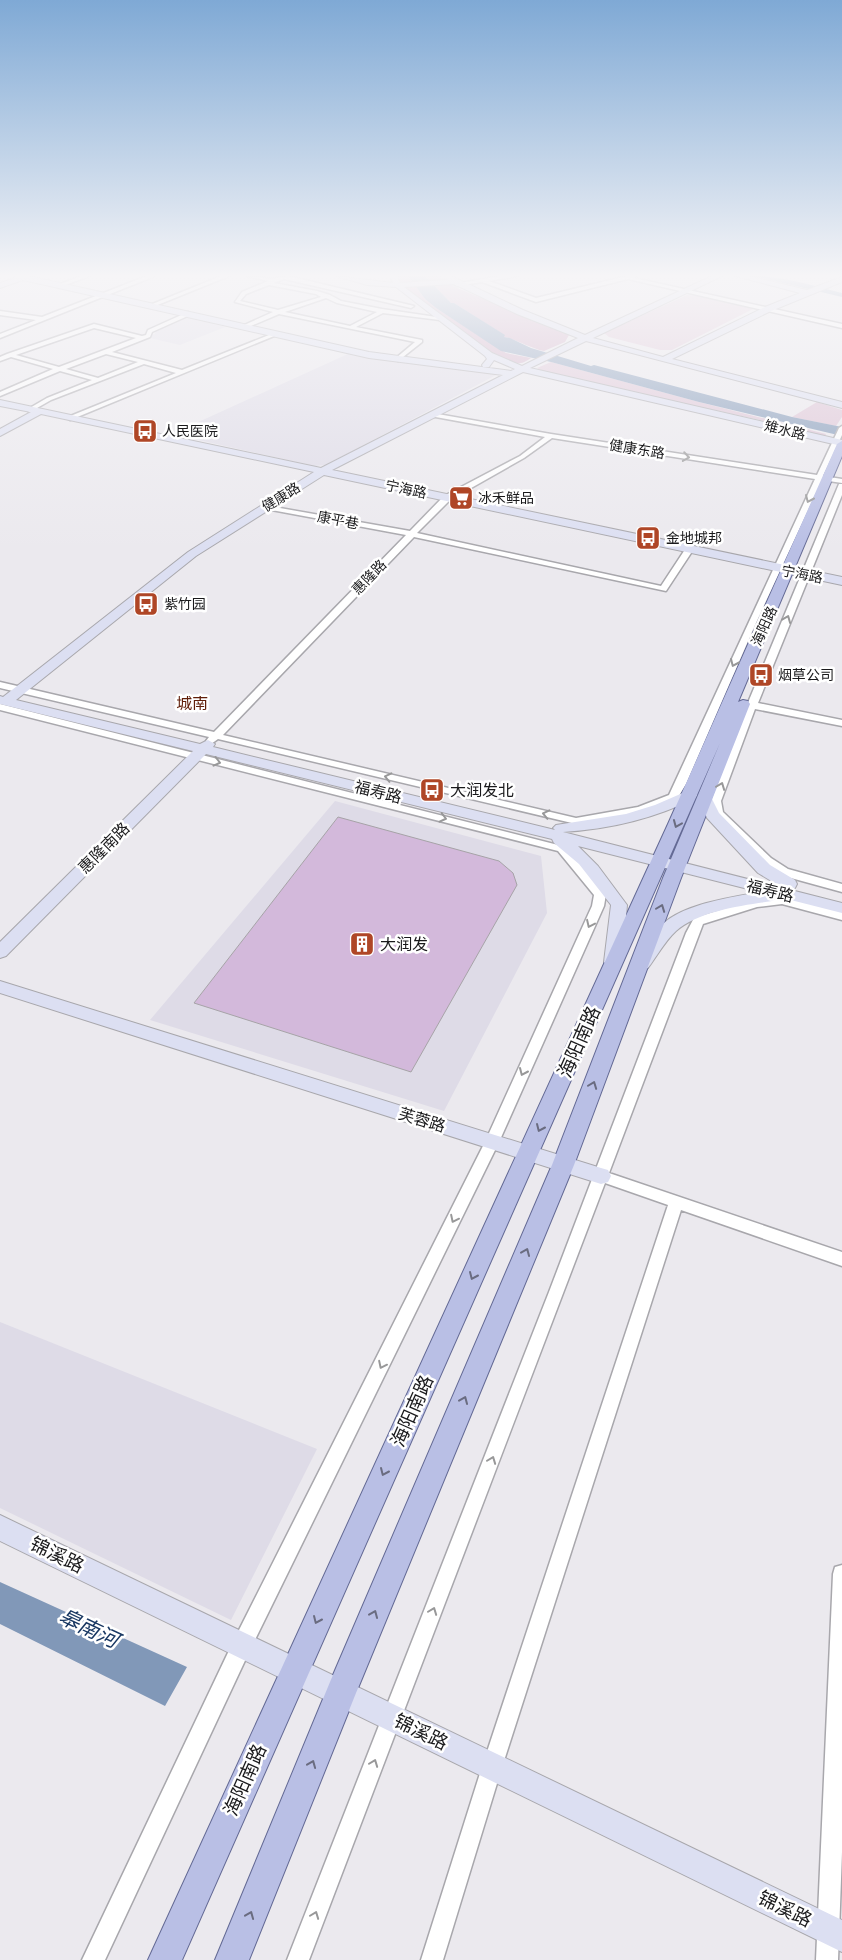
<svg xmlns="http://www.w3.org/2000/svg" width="842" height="1960" font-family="Helvetica,'Noto Sans SC',sans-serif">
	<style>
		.built { fill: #dedbe7 }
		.green { fill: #ddc3d5 }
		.forest { fill: #d0abc5 }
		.water { fill: #8198b8 }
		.building { fill: #d3b9db; stroke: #a6a3a7 }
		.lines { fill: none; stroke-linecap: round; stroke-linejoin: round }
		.street-casing { stroke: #a8a7ac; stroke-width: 3 }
		.secondary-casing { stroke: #a8a7ac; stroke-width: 2 }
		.primary-casing { stroke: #636994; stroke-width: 2 }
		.street { fill: #fff; fill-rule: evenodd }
		.secondary { fill: #dcdff2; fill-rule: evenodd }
		.primary { fill: #b9bfe5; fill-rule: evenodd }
		.oneway { stroke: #989899 }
		.oneway2 { stroke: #6a6c80 }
		.labels { text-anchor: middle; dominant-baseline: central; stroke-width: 5; stroke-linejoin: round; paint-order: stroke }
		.far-street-label { font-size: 14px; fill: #1a1a1c; stroke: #fff }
		.far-poi-label { font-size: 14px; fill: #1a1a1c; stroke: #fff; text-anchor: start }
		.far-quarter-label { font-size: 16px; fill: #601e09; stroke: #fff }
		.poi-label { font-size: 16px; fill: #1a1a1c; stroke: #fff; text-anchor: start }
		.street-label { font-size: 16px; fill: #1a1a1c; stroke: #fff }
		.near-street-label { font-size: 19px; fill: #1a1a1c; stroke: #fff }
		.near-water-label { font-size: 21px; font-style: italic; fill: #183762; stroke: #fff }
	</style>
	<rect width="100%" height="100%" fill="#ebe9ee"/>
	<!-- built -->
	<path class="built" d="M186,316L225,327L180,345L146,337L155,334V330Z
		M350,353L494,373L496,375L326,465L314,466L172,434Z
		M335,801L541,856L547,913L444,1111L150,1020Z
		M0,1322L317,1449L231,1620L0,1508Z"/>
	<!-- green -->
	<path class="green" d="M687,295L703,296L753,309L672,350H660L609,337L604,333Z
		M551,362L699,402L826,434L825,436L773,423L547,373L537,368Z
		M817,402L842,410V417L836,426L792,417Z"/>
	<!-- forest -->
	<path class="forest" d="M398,276H408L425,299L436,308L506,353L531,358C526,361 523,364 517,363C490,361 427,306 404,288Z
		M425,276H438L455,287L569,335L565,342L544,351C530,348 516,339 504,337V335L454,303H451Z"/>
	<!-- water -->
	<path class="water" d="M408,276H425L451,303H454L505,335L504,337L510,338L531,348L591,366L594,365L792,417L842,427V436L699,402L551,362L501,351L436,308L425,299Z
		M754,276C783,276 813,286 842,293V297Z
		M0,1582L187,1667L165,1706L0,1624Z"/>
	<!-- building -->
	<path class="building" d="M338,817L499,861L513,873L517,885L411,1072L194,1003Z"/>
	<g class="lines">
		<defs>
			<path id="street" d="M81,276H89L63,286L58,285Z
				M147,276H155L0,338V334L36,320L0,315V311L42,317Z
				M221,276H229L155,306L150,305Z
				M247,276L273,279L288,276L414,306L411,308L284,279L274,283L317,291L330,295L341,301L382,309L443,318L440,320L383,313L356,327L422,340V342L398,361L396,358L415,342L279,314L244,329L242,326L273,312L235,302L242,292L268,281ZM269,285L316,294L321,297L278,310L240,301L246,294ZM326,298L337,303L377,312L350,326L285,312Z
				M501,276H517L489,281L536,298L627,276H636L634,278L842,324V328L628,279L536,302L482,282L457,286L454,284Z
				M188,312L190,315L152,332L150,337L112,352L182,370L274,333L279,334L70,420L67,418L68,417L176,373L144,364L51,400L30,412L28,411V409L47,398L92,380L60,371L0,396V392L53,369L11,357L0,361V357L7,354L94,324L142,336L146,335L148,330ZM94,328L136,338L59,367L16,355ZM106,354L138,362L98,378L66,369Z
				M432,413L551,434L817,475L839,428L842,426V435L823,476L842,479V483L822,480L755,625L686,784L677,799L658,808L626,816L576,824L218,739L211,744L206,741L209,737L0,688V682L214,732L406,535L266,509H263V505L410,531L444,496L520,456L545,437L430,416L429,415ZM552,438L815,479L669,795L638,807L576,818L223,735L414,537L666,591L693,550L692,548H686L661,586L417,533L450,500L524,458Z
				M839,484H842V495L758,703L842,720V726L755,709L721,801L723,812L771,858L788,869L842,884V892L780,875L763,862L714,815L711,801L747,705Z
				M0,704L566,847L606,894L604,906L499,1142L249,1652L105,1960H82L235,1638L485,1142L592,906L594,895L558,851L0,710Z
				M782,896L842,912V920L782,904L757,907L703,924L609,1173L842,1252V1266L681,1210L502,1767L443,1960H421L482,1767L668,1205L605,1183L309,1960H287L549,1292L686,933L694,918L756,899Z
				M842,1565V1852L838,1960H816L833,1574L835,1567Z"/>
			<path id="secondary" d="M14,276H29L369,352L511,371L515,369L494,360L489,367H483L482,365L487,359L485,356L396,287L367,285L336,276L393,283L390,276H397L400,283L447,280L441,276H451L523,310L585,335L712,276H722L593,338L663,357L765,307L800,293L735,276H749L807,290L842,277V282L771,311L672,359L842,402V408L586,341L530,368L842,440V446L523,372L332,470L842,577V585L324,475L196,556L16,700L200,744L208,740L215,744L213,747L555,830L553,828L556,825L626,814L655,805L685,792H695L697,795L695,798C654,819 609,829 563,832L842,903V913L779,897L772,901C744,905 698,911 676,931C665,941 657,956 648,968L642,970L636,968L633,964C642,950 652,934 664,923C685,904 732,897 760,892L578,846L598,866L627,905L622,962L619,966L613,968L607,966L604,962L611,905L579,864L554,843L552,839L206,754L6,956L0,958V942L193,751L0,704V696L3,697L188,552L314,472L41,414L0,436V429L31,412L0,406V400L321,468L503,375L369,358L23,280L0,288V283L15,278ZM454,284L517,314L578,338L522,366L492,353L404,287Z
				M705,794L710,795L719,813L770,865L795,880L797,884L795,888L789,889L783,888L758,873L707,818L698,798L700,795Z
				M0,981L601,1168L608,1170L611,1176L608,1182L601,1184L0,993Z
				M0,1515L842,1920V1952L0,1541Z"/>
			<path id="primary" d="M842,441V456L738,702L743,700L748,701L750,704L681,878L574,1165L356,1693L249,1960H215L330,1682L552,1165L663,878L720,743L182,1960H148L668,824L837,444Z"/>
		</defs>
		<!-- street casing -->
		<use href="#street" class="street-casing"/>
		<!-- secondary casing -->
		<use href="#secondary" class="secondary-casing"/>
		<!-- primary casing -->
		<use href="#primary" class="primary-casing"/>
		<!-- street -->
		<use href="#street" class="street"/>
		<!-- secondary -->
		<use href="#secondary" class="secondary"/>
		<!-- primary -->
		<use href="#primary" class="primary"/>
	</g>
	<!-- one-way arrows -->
	<defs><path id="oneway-chevron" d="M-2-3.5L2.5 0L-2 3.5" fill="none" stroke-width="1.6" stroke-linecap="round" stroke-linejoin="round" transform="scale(1.25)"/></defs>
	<g class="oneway">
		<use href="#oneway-chevron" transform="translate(686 457) rotate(9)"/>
		<use href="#oneway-chevron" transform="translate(809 499) rotate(114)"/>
		<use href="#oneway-chevron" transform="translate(787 619) rotate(-68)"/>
		<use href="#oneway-chevron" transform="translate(734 663) rotate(114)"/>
		<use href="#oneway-chevron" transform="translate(217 762) rotate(14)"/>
		<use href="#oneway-chevron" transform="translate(388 777) rotate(-167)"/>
		<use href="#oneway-chevron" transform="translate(721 786) rotate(-69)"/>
		<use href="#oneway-chevron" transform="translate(546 814) rotate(-167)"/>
		<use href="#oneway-chevron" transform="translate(443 818) rotate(14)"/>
		<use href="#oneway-chevron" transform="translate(590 924) rotate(115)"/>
		<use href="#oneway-chevron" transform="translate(523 1072) rotate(114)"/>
		<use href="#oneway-chevron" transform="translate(454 1219) rotate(116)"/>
		<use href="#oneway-chevron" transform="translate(382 1365) rotate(116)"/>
		<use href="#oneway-chevron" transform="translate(492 1460) rotate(-69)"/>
		<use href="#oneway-chevron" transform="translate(433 1611) rotate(-69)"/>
		<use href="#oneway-chevron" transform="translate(374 1763) rotate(-69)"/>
		<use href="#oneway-chevron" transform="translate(315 1915) rotate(-69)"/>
	</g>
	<g class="oneway2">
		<use href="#oneway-chevron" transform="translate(677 824) rotate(113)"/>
		<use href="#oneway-chevron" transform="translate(661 908) rotate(-69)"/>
		<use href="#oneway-chevron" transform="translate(593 1085) rotate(-69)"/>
		<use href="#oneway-chevron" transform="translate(540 1128) rotate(114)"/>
		<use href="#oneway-chevron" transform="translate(526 1252) rotate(-67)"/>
		<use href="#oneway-chevron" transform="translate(473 1276) rotate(114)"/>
		<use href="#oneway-chevron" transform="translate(464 1400) rotate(-67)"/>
		<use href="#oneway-chevron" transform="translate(384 1472) rotate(114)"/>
		<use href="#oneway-chevron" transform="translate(374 1614) rotate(-67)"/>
		<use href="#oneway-chevron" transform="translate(317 1620) rotate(114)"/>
		<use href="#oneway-chevron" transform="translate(312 1764) rotate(-68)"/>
		<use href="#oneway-chevron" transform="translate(250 1915) rotate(-68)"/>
	</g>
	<!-- sky -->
	<linearGradient id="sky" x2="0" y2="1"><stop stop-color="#7fa9d5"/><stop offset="0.5" stop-color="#f6f5f7"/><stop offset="1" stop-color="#f6f5f7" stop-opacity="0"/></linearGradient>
	<rect width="842" height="551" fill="url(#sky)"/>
	<!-- icons -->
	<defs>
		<symbol id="bus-square" viewBox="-11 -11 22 22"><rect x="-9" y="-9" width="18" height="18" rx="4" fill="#af4626" stroke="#fff"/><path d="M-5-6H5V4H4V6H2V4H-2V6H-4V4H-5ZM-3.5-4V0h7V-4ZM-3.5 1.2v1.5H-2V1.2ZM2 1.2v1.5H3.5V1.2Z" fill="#fff"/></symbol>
		<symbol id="supermarket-square" viewBox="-11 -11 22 22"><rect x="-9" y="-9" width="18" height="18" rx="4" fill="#af4626" stroke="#fff"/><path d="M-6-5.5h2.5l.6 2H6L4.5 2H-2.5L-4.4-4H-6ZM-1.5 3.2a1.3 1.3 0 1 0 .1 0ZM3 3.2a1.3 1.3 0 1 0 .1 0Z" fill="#fff"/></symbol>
		<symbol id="building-square" viewBox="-11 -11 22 22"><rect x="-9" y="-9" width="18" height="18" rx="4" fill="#af4626" stroke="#fff"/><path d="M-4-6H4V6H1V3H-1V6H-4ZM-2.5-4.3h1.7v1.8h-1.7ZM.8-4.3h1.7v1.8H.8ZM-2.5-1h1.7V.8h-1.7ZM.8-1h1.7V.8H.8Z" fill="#fff"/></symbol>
	</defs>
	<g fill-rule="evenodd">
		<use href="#bus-square" x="131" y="417" width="28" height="28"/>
		<use href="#supermarket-square" x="447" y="484" width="28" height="28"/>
		<use href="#bus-square" x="634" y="524" width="28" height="28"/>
		<use href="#bus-square" x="132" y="590" width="28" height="28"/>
		<use href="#bus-square" x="747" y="661" width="28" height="28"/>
		<use href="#bus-square" x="418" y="776" width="28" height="28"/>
		<use href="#building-square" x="348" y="930" width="28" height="28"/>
	</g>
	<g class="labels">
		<!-- far-street labels -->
		<g class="far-street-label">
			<text transform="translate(785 430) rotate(14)">雉水路</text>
			<text transform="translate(637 449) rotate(9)">健康东路</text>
			<text transform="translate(406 489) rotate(12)">宁海路</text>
			<text transform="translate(281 497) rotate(-32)">健康路</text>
			<text transform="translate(338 520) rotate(11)">康平巷</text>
			<text transform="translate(802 574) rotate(11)">宁海路</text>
			<text transform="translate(369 577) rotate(-46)">惠隆路</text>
			<text transform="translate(764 626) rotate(-66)">海阳路</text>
		</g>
		<!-- far-poi labels -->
		<g class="far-poi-label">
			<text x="162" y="431">人民医院</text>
			<text x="478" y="498">冰禾鲜品</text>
			<text x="666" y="538">金地城邦</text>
			<text x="164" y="604">紫竹园</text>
			<text x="778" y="675">烟草公司</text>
		</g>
		<!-- far-quarter labels -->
		<g class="far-quarter-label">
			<text x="192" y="703">城南</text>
		</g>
		<!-- poi labels -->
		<g class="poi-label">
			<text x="450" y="790">大润发北</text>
			<text x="380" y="944">大润发</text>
		</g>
		<!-- street labels -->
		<g class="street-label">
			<text transform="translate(378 792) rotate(14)">福寿路</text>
			<text transform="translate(104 848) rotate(-45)">惠隆南路</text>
			<text transform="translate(770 891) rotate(14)">福寿路</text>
			<text transform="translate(422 1120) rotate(17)">芙蓉路</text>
		</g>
		<!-- near-street labels -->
		<g class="near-street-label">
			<text transform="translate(579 1042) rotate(-66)">海阳南路</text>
			<text transform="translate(412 1411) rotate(-66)">海阳南路</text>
			<text transform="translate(57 1555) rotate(26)">锦溪路</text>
			<text transform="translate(421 1732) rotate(26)">锦溪路</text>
			<text transform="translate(245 1780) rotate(-66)">海阳南路</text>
			<text transform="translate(785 1909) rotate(26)">锦溪路</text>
		</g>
		<!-- near-water labels -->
		<g class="near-water-label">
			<text transform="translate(89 1628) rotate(25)">皋南河</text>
		</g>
	</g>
</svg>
